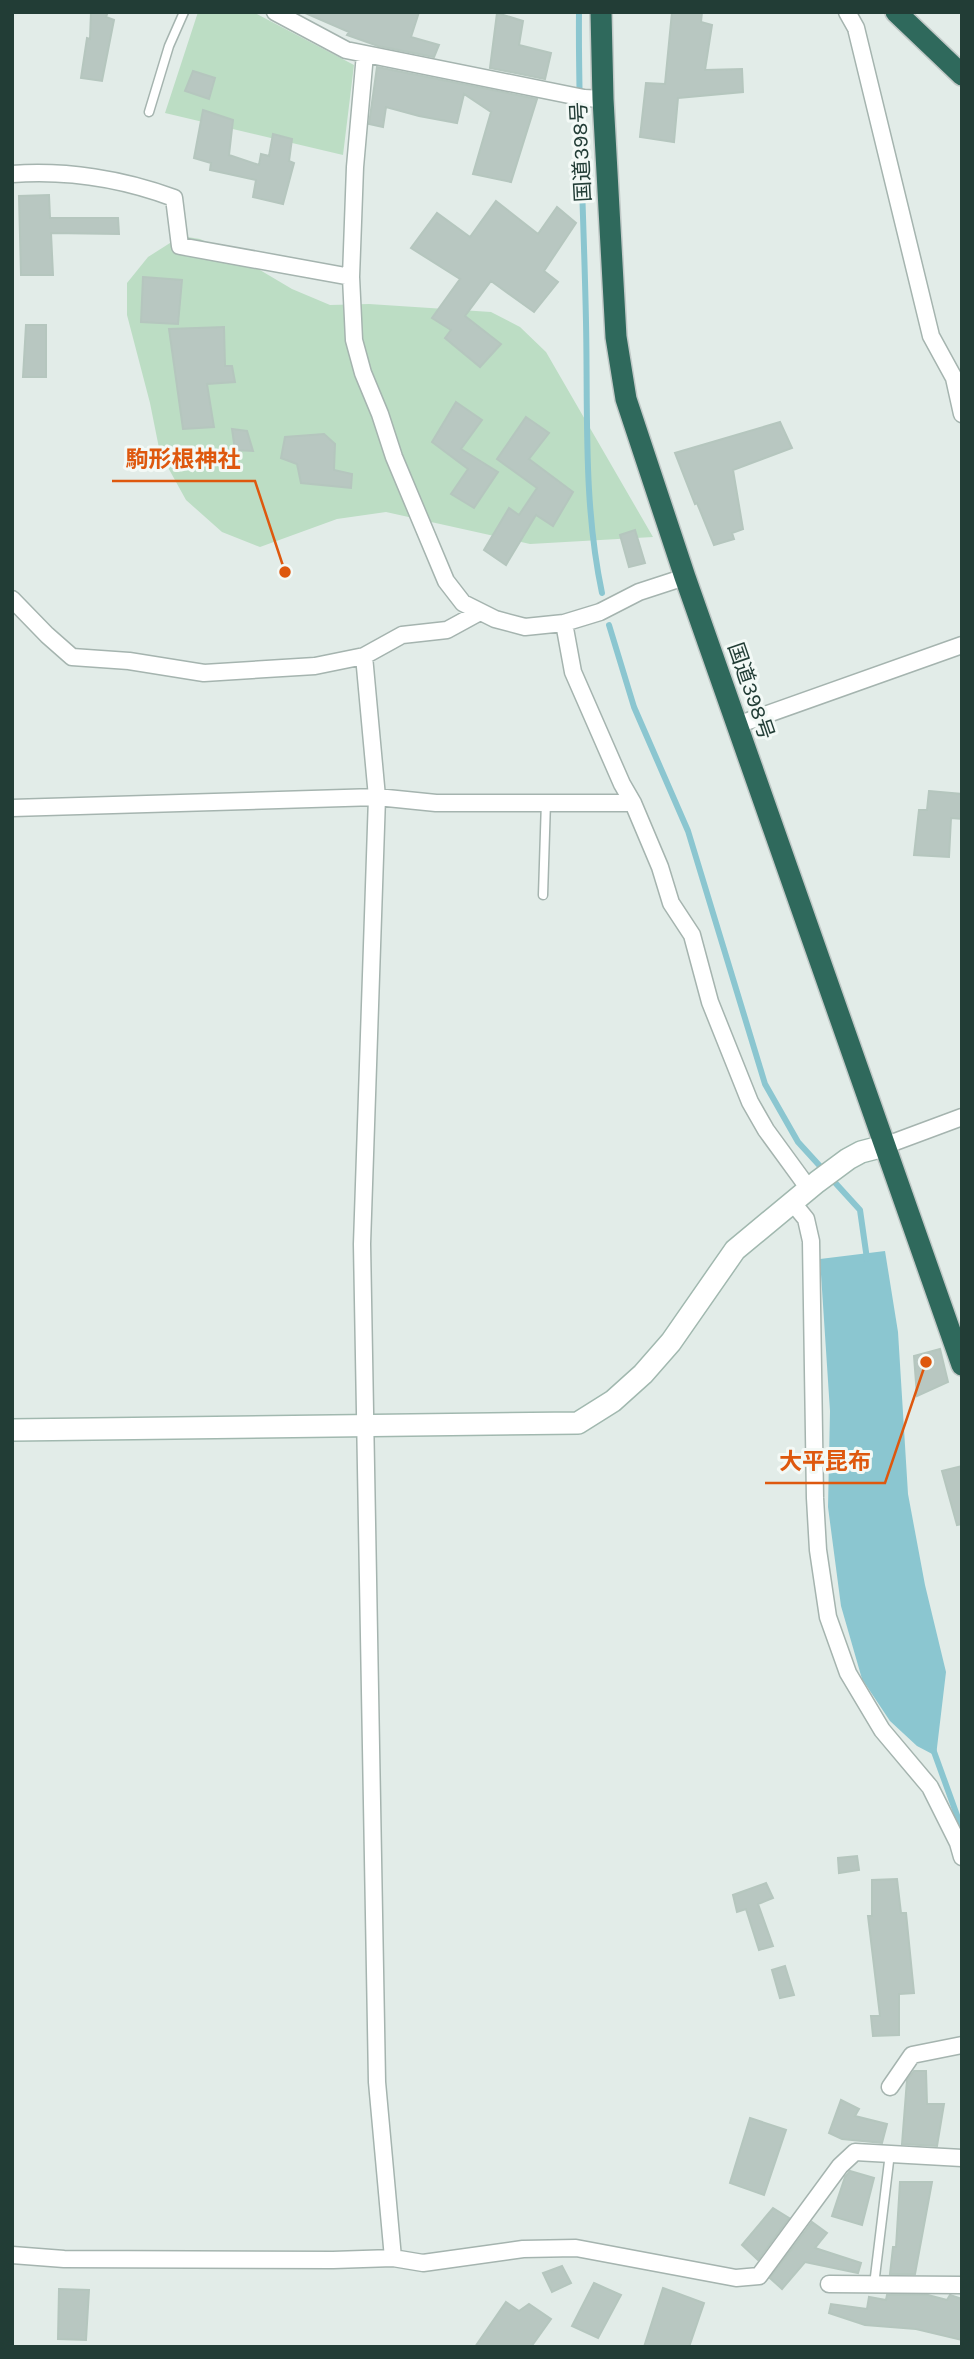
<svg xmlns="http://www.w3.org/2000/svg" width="974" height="2359" font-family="Karla,'Noto Sans JP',sans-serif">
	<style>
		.green { fill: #bcddc4 }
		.water { fill: #8bc6d0 }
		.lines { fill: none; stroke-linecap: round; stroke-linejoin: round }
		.stream { stroke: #8bc6d0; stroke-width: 6 }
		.building { fill: #b8c7c1; stroke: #b5c6be; stroke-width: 2 }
		.lane-casing { stroke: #a5b4af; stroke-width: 11 }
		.street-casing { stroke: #a5b4af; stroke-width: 19 }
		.secondary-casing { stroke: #a1b8af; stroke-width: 24 }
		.highway-casing { stroke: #c1c9c7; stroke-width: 24 }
		.lane { stroke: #fff; stroke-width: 8 }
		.street { stroke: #fff; stroke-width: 16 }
		.secondary { stroke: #fff; stroke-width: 21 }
		.highway { stroke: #2f695c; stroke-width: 21 }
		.labels { text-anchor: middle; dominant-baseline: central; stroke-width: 6; stroke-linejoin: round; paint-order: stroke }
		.street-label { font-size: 21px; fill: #223d36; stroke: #f3f9f6 }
		.leader { fill: none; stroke: #de580e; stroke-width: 2.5 }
		.callout-dot { fill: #de580e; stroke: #f3f9f6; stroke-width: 2.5 }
		.callout-label { font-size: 23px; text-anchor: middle; font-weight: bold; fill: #de580e; stroke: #f3f9f6; stroke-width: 6; stroke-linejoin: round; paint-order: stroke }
	</style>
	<rect width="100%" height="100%" fill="#e2ece8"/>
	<!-- green -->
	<path class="green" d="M198,12H253L354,65L343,155L165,113Z
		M181,236L200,239L233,254L292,289L330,305L369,304L491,312L520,327L546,352L653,537L530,544L386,512L337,519L260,547L222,532L186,500L160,453L150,403L127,315V283L148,257Z"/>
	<!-- water -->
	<path class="water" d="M885,1251L898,1332L908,1494L925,1585L946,1672L936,1756L917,1746L890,1721L862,1679L841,1606L828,1507L830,1411L820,1259Z"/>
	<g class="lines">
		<!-- stream -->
		<path class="stream" d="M579,12C578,116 584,219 586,322C588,413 583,503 602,593
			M609,625L634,707L688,831L765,1084L798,1142L860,1210L867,1259
			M933,1749L962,1829"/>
	</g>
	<!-- building -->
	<path class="building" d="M91,12H108L106,17L114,20L102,81L81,78L87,38L90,39Z
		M303,12H419L411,37L439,45L434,57L378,46L347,35L349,32Z
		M672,12H702L701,22L712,25L705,70L742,69L743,92L678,98L674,142L640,137L646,83L665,84Z
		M497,13L523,21L519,45L551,53L545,79L490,68Z
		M377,67L537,99L511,182L473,174L491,112L464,94L457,123L419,116L386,107L383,127L369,124Z
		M193,71L215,78L209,99L185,91Z
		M203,110L233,120L229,155L259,165L261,154L269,156L273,134L292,139L289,161L294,163L283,204L253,197L256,180L210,170L211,163L194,158Z
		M49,195L50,218H118L119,234L51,233L53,275H21L19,196Z
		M496,201L538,234L557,207L576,223L544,271L558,282L534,312L491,281L465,316L501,344L480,367L445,338L451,330L432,318L460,279L411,248L437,213L470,237Z
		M143,277L182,280L178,324L141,322Z
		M26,325H46V377H23Z
		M224,327L225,366H232L235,382L207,384L214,427L183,429L169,329Z
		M456,402L482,420L461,449L498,472L474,508L451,494L468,469L432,442Z
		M526,417L549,433L529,459L573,492L553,526L536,515L506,565L484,550L509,508L519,515L537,488L497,459Z
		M780,422L792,448L733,470L743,529L732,533L734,539L714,545L697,503L695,504L675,453Z
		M232,429L247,431L253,451L235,450Z
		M324,434L335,444L334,470L352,474L351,488L301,483L297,464L281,458L285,437Z
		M635,530L645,563L629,567L620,535Z
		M929,791L962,794V819L951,818L949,857L914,855L919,810H927Z
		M940,1349L948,1382L917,1396L914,1356Z
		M962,1466V1524L957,1525L942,1471Z
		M857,1856L859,1870L839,1873L838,1858Z
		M897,1879L901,1913H906L914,1993L899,1994V2035L873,2036L871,2016H880L868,1916H872V1880Z
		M766,1883L773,1898L758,1904L773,1946L759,1950L746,1909L737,1912L733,1895Z
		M785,1966L794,1995L780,1998L772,1970Z
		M914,2071H926L927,2104H944L937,2146L902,2144L907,2080Z
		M841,2100L859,2109L855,2116L887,2124L882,2143L842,2139L829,2133Z
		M750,2118L786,2130L764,2195L730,2183Z
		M850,2171L874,2178L862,2225L832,2216L845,2177Z
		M900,2182H932L915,2274H890L893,2247H896Z
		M773,2208L789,2218L758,2260L742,2245Z
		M812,2222L827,2233L815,2248L861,2263L858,2273L805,2262L782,2289L770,2278Z
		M562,2266L571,2283L552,2292L543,2273Z
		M594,2283L621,2295L598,2338L572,2326Z
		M663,2288L704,2303L689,2347H644Z
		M59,2289L89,2290L86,2340L58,2339Z
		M887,2295H928L947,2300L950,2295L962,2299V2340L916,2329L865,2325L829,2313L831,2304L867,2309L869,2297L886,2300Z
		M506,2302L519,2311L529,2304L551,2319L531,2347H475Z"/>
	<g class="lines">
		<defs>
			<path id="lane" d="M149,112L169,46L184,12
				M543,895L546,801
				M874,2285L890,2153"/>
			<path id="street" d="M275,12L346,50L584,98L603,99
				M847,12L856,28L931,336L954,378L962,414
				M365,54L355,167L351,277L354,340L363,373L380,414L394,457L446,581L463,603L495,619L525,627L564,623L600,612L639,592L685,577
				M12,174C66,170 123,179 174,198L180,246L351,277
				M12,599L47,635L72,657L129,661L204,673L315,666L364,656L402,635L447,630L480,612
				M564,623L573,672L622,784L633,803L660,867L671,903L692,935L710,1002L750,1102L766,1130L809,1189
				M364,656L377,797L362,1244L377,2082L393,2258
				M737,725L962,645
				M12,808L377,797L436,803H633
				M884,1146L962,1117
				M793,1203L806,1219L811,1241L815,1498L818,1550L828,1617L848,1673L882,1730L930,1787L958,1843L962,1857
				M890,2087L912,2055L962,2045
				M12,2255L64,2259L333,2260L393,2258L423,2263L523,2249L576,2248L736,2278L759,2276L840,2166L855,2152L962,2158
				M829,2284L962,2285"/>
			<path id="secondary" d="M12,1430L578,1423L613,1401L643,1374L671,1342L735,1250L817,1182L848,1159L861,1152L884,1146"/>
			<path id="highway" d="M601,12L603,99L616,337L626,399L685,577L962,1365
				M896,12L962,75"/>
		</defs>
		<!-- lane casing -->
		<use href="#lane" class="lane-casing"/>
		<!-- street casing -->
		<use href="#street" class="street-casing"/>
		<!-- secondary casing -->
		<use href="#secondary" class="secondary-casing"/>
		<!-- highway casing -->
		<use href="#highway" class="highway-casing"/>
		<!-- lane -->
		<use href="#lane" class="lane"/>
		<!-- street -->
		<use href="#street" class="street"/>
		<!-- secondary -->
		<use href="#secondary" class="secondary"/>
		<!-- highway -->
		<use href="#highway" class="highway"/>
	</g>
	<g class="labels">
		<!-- street labels -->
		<g class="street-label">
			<text transform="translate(581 152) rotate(-93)">国道398号</text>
			<text transform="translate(751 691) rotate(71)">国道398号</text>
		</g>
	</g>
	<!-- callouts -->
	<path class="leader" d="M285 572L255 481H112M926 1362L885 1483H765"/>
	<g class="callout-dot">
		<circle cx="285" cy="572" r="7"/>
		<circle cx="926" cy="1362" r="7"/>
	</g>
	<g class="callout-label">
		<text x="183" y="467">駒形根神社</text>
		<text x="825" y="1469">大平昆布</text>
	</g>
	<!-- border -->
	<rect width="974" height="2359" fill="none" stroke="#223d36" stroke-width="28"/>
</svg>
